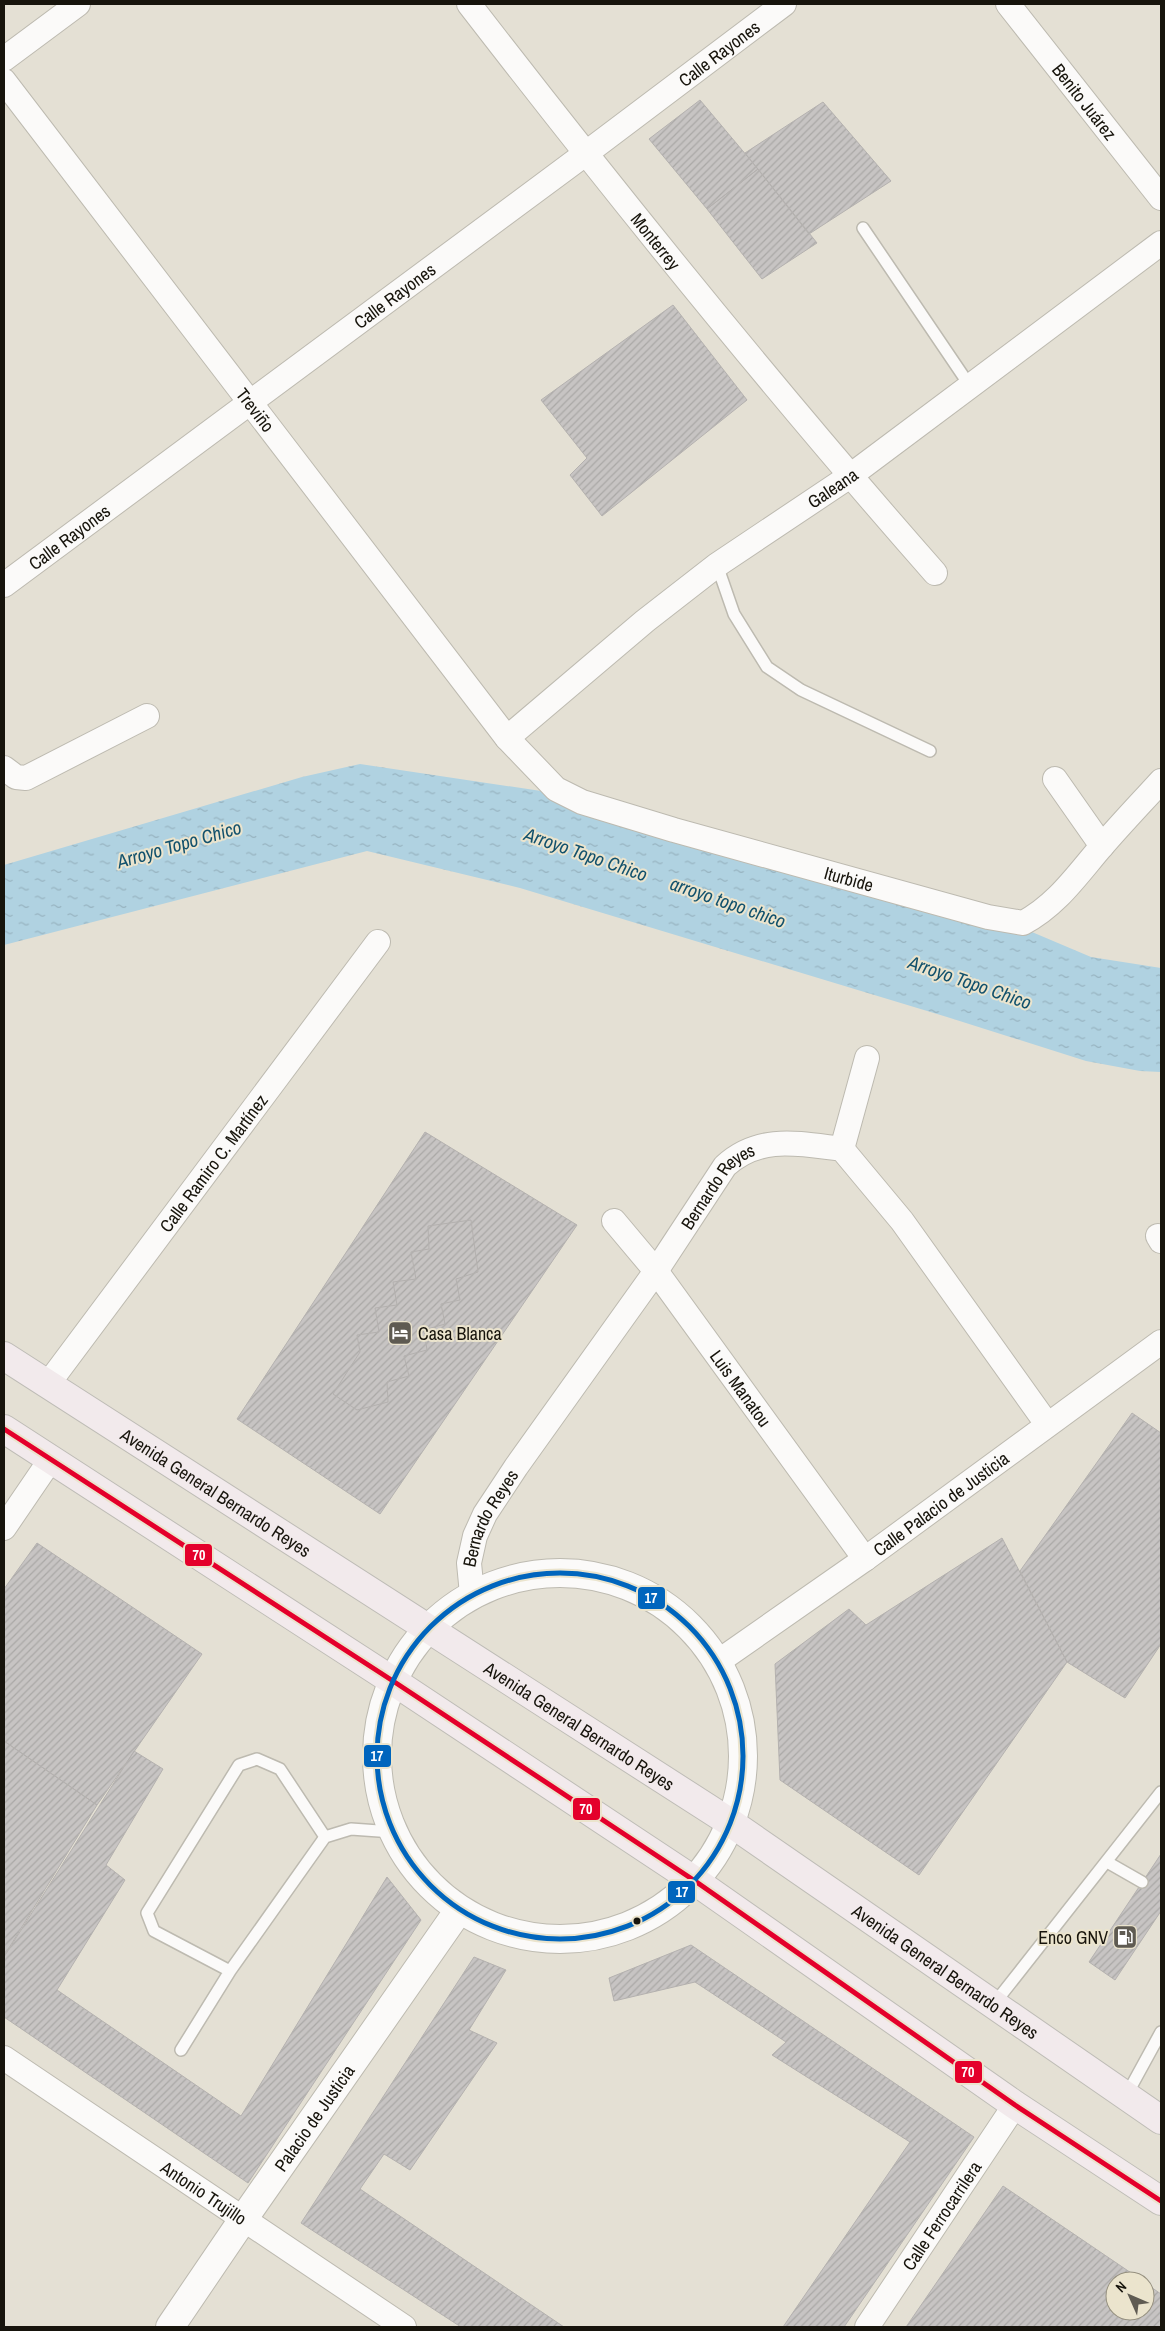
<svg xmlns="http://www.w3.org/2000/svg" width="1165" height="2331" font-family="'Archivo Narrow',sans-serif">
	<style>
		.water { fill: url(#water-ripples) }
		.building { fill: url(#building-hatch); stroke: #b4b1af }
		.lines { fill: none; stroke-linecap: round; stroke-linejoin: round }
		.service-casing { stroke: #bdbab0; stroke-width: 14 }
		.minor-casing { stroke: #bdbab0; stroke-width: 26 }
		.tertiary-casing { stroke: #bdbab0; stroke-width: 30 }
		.primary-casing { stroke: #bebcb6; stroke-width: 30 }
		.service { stroke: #fbfaf9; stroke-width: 11 }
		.minor { stroke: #fbfaf9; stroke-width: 24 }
		.tertiary { stroke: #fbfaf9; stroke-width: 28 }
		.primary { stroke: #f2eaec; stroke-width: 28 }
		.bus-1-casing { stroke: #ebe4cd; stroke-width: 9 }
		.bus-2-casing { stroke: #ebe4cd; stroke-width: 9 }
		.bus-1 { stroke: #e4002b; stroke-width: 5 }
		.bus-2 { stroke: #0065bd; stroke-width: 5 }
		.bus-dot { fill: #17140c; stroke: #ebe4cd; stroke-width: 2 }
		.labels { text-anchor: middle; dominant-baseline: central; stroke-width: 4; stroke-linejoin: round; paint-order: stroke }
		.street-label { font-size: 18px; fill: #17140c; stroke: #ebe4cd }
		.poi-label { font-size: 18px; fill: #17140c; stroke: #ebe4cd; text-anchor: start }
		.water-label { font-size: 19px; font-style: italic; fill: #12516c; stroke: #ebe4cd }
		.line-badge { stroke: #ebe4cd; stroke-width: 2 }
		.badge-label { font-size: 14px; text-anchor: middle; font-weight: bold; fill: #fff }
	</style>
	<defs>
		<pattern id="water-ripples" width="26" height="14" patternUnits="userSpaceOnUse" patternTransform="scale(1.25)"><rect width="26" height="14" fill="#b0d2e1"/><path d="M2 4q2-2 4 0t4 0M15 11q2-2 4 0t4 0" fill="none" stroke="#97b3c0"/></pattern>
		<pattern id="building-hatch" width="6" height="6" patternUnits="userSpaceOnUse" patternTransform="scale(1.25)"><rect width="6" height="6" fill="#c7c4c3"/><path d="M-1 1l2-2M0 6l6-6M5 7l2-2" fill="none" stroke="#aaa8a6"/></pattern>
	</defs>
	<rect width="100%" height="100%" fill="#e4e0d4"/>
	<!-- water -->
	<path class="water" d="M360,764L561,794L1001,919L1091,957L1161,968V1072L1140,1071L1086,1061L947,1017L520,888L367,851L4,945V865L302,777Z"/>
	<!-- building -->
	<path class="building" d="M700,100L758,169L707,209L649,139Z
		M823,102L891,181L809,234L745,153Z
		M758,169L817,243L762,279L707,209Z
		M673,305L747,400L602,516L570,475L587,458L541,400Z
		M425,1132L577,1225L380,1514L237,1419Z
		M471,1220L478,1272L456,1279L460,1300L441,1304L445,1324L424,1330L427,1350L404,1356L409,1376L387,1382L388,1402L357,1410L333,1394L360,1352L357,1335L379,1332L375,1308L397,1305L393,1282L416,1279L411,1252L429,1249L428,1226Z
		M1132,1413L1161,1433V1644L1125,1698L1067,1662L1020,1571Z
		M1002,1538L1067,1662L919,1875L780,1780L775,1664L849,1609L866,1625Z
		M37,1543L202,1654L97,1805L4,1741V1589Z
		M4,1741L97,1805L4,1956Z
		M134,1751L163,1769L106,1865L125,1880L57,1990L241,2116L387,1877L421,1920L248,2183L4,2017V1957Z
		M1161,1854V1911L1115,1980L1089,1962Z
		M691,1945L974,2137L844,2327H783L910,2142L772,2055L786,2042L695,1982L614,2001L609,1978Z
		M474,1957L506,1970L469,2030L497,2043L410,2170L384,2154L360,2189L564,2327H461L301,2223Z
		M1003,2186L1143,2281H1115V2311H1145V2283L1161,2294V2327H906Z"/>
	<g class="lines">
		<defs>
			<path id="service" d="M863,228L970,386
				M717,565L734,614L767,667L801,690L930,751
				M1107,1862L1142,1882
				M230,1971L154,1931L147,1913L239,1765L257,1759L280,1769L325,1837
				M994,2004L1161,1792
				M181,2050L230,1971L325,1837L351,1829L393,1832
				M1126,2096L1161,2032"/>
			<g id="minor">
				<path id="s1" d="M469,4C619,198 773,389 935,573"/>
				<path id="s2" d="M1008,4L1161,198"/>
				<path d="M4,59L78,4"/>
				<path id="s3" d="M4,81L507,738L556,789L582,802L674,830L988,917L1023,923C1057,905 1077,875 1102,846C1121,824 1141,803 1161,781"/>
				<path id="s4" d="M4,585L585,154L784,4"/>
				<path id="s5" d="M507,738L645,621L717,565L850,476L1161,243"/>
				<path d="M4,768L16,777L26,778L147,716"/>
				<path d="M1055,779L1102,846"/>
				<path d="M842,1149L867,1058"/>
				<path id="s6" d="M614,1221L656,1271L865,1559"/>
				<path d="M1158,1236L1161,1241"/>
				<path id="s7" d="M48,1384L378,942"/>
				<path d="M4,1528L51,1459"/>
				<path id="s8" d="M472,1594L469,1563L475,1536L485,1514L516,1467L656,1271L725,1166C760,1134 800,1144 842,1149L902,1221L1047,1424"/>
				<path id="s9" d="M719,1661L865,1559L1161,1342"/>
				<path id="s10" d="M4,2058L404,2327"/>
				<path id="s11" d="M867,2327L1015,2105"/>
			</g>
			<g id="tertiary">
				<circle cx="560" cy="1756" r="183"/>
				<path id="s12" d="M170,2327L244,2218L459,1910"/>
			</g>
			<g id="primary">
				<path id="s13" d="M4,1356L731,1823L1161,2120"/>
				<path d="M4,1429L393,1681L695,1881L1015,2105L1161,2201"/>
			</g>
		</defs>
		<!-- service casing -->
		<use href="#service" class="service-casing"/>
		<!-- minor casing -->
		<use href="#minor" class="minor-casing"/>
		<!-- tertiary casing -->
		<use href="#tertiary" class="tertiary-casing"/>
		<!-- primary casing -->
		<use href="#primary" class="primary-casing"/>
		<!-- service -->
		<use href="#service" class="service"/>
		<!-- minor -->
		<use href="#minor" class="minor"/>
		<!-- tertiary -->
		<use href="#tertiary" class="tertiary"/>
		<!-- primary -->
		<use href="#primary" class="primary"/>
		<defs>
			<path id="bus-1" d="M4,1429L393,1681L695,1881L1015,2105L1161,2201"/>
			<path id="bus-2" d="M377 1756a183 183 0 1 1 366 0a183 183 0 1 1-366 0Z"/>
		</defs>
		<!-- bus-1 casing -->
		<use href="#bus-1" class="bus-1-casing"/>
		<!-- bus-2 casing -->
		<use href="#bus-2" class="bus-2-casing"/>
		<!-- bus-1 -->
		<use href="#bus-1" class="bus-1"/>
		<!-- bus-2 -->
		<use href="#bus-2" class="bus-2"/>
	</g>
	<!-- icons -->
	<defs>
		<symbol id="hotel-square" viewBox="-11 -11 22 22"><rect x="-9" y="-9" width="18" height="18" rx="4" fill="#5f5b52" stroke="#ebe4cd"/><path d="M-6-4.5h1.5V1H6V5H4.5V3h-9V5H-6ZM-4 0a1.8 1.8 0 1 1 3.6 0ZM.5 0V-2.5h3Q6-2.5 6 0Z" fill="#fff"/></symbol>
		<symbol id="fuel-square" viewBox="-11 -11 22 22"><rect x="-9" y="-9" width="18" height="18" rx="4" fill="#5f5b52" stroke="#ebe4cd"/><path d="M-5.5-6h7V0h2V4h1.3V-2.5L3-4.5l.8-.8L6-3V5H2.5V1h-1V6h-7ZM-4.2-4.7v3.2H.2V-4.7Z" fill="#fff"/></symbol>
	</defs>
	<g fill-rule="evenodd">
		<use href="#hotel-square" x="386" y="1319" width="28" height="28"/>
		<use href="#fuel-square" x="1111" y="1923" width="28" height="28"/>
	</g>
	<!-- markers -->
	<circle class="bus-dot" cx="637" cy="1921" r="4.5"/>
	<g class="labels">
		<!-- street labels -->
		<g class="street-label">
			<text stroke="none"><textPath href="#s4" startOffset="891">Calle Rayones</textPath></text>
			<text stroke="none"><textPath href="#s2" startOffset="124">Benito Juárez</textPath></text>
			<text stroke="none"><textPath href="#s1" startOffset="302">Monterrey</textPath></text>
			<text stroke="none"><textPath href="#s4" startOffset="486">Calle Rayones</textPath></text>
			<text stroke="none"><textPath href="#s3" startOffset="414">Treviño</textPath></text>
			<text stroke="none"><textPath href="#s5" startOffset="411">Galeana</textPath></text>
			<text stroke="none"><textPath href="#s4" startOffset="81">Calle Rayones</textPath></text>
			<text stroke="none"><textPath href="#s3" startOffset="1205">Iturbide</textPath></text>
			<text stroke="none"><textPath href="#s7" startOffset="276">Calle Ramiro C. Martínez</textPath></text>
			<text stroke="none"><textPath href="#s8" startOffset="486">Bernardo Reyes</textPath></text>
			<text stroke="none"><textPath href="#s6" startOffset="210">Luis Manatou</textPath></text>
			<text stroke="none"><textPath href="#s13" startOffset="252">Avenida General Bernardo Reyes</textPath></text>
			<text stroke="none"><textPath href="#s9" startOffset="272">Calle Palacio de Justicia</textPath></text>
			<text stroke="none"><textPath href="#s8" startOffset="81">Bernardo Reyes</textPath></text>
			<text stroke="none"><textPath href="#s13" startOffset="684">Avenida General Bernardo Reyes</textPath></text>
			<text stroke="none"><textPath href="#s13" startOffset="1125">Avenida General Bernardo Reyes</textPath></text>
			<text stroke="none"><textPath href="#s12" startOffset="254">Palacio de Justicia</textPath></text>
			<text stroke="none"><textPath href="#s10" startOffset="241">Antonio Trujillo</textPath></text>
			<text stroke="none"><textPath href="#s11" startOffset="134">Calle Ferrocarrilera</textPath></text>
		</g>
		<!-- poi labels -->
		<g class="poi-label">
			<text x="418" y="1333">Casa Blanca</text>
			<text x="1108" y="1937" text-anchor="end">Enco GNV</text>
		</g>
		<!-- water labels -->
		<g class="water-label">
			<text transform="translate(179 844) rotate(-16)">Arroyo Topo Chico</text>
			<text transform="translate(586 854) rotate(19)">Arroyo Topo Chico</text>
			<text transform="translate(728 902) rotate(19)">arroyo topo chico</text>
			<text transform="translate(970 982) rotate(19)">Arroyo Topo Chico</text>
		</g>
	</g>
	<g class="line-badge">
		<rect x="184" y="1543" width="29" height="24" rx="5" fill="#e4002b"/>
		<rect x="637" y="1586" width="29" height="24" rx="5" fill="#0065bd"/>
		<rect x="363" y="1744" width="29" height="24" rx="5" fill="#0065bd"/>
		<rect x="572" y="1797" width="29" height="24" rx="5" fill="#e4002b"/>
		<rect x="667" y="1880" width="29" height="24" rx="5" fill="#0065bd"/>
		<rect x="954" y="2060" width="29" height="24" rx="5" fill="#e4002b"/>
	</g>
	<g class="badge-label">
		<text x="199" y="1560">70</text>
		<text x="651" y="1603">17</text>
		<text x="377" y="1761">17</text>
		<text x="586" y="1814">70</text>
		<text x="682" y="1897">17</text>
		<text x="968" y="2077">70</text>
	</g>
	<!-- border -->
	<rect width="1165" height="2331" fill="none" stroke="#17140c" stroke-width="10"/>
	<!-- north arrow -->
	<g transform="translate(1130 2296) rotate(315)"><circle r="24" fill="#ebe4cd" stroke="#969180"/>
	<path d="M0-4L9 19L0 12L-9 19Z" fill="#5f5b52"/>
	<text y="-8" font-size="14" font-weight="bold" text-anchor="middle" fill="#17140c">N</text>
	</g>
</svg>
